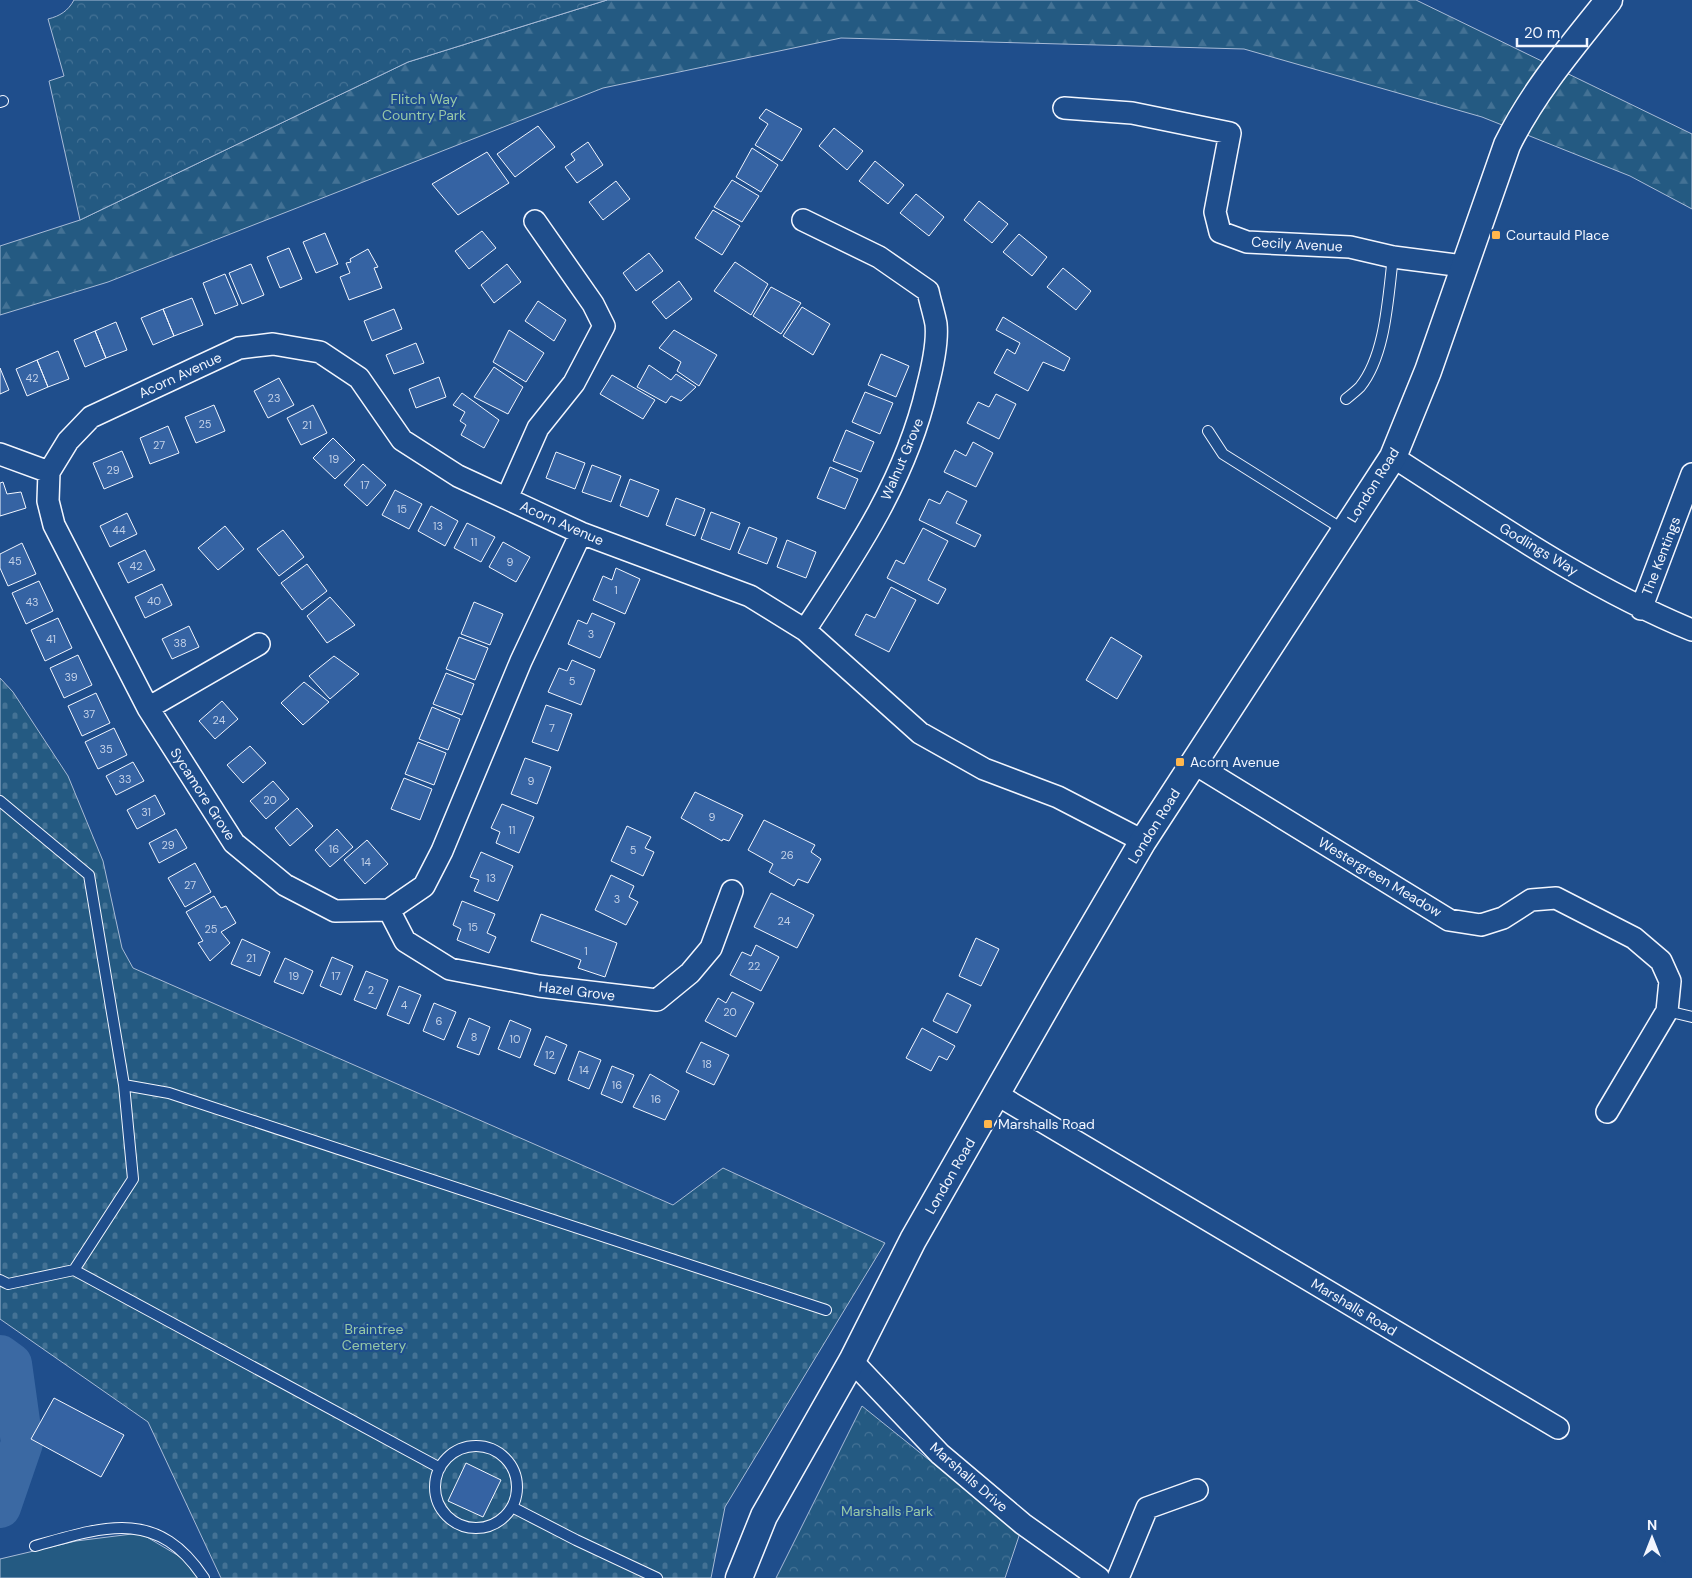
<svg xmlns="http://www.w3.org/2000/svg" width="1692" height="1578" font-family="'DM Sans',sans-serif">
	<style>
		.grass { fill: #245a82; stroke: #a8bbd7 }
		.forest { fill: url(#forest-firs); stroke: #a8bbd7 }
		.cemetery { fill: url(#cemetery-stones); stroke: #a8bbd7 }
		.park { fill: url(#park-crowns); stroke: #a8bbd7 }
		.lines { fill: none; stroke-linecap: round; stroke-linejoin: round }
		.river { stroke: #3b69a3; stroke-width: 42 }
		.building { fill: #3563a3; stroke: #f2f6ff }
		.service-casing { stroke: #f2f6ff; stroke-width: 12 }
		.minor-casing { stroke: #f2f6ff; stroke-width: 24 }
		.tertiary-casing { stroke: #f2f6ff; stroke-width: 29 }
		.service { stroke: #1f4e8c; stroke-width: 10 }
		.minor { stroke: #1f4e8c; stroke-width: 21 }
		.tertiary { stroke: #1f4e8c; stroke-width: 26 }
		.poi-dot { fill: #ffb74d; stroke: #1f4e8c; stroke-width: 2 }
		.labels { text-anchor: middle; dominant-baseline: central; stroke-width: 4; stroke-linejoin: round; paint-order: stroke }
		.number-label { font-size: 11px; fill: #c3d1e8 }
		.park-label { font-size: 14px; fill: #97c8a6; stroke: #1f4e8c }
		.poi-label { font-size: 14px; fill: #f2f6ff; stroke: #1f4e8c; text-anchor: start }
		.street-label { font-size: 14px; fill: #f2f6ff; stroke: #1f4e8c }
	</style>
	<defs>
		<pattern id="forest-firs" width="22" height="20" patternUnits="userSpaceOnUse" patternTransform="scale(1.25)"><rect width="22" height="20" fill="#245a82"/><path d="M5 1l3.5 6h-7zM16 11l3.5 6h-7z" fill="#447295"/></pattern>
		<pattern id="cemetery-stones" width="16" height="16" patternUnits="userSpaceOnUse" patternTransform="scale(1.25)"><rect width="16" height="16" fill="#245a82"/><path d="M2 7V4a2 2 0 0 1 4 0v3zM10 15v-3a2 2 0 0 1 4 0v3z" fill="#447295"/></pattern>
		<pattern id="park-crowns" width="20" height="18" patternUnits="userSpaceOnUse" patternTransform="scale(1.25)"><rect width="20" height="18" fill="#245a82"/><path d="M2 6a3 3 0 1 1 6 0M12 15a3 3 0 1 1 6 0" fill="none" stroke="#447295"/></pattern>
	</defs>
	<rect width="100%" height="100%" fill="#1f4e8c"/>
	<!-- grass -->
	<path class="grass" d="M140,1533L184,1559L198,1578H0V1559L76,1541Z"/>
	<!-- forest -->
	<path class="forest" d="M607,0H1416L1692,134V209L1630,176L1482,117L1244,49L841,38L603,88L108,282L0,315V246L80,220L408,62Z"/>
	<!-- cemetery -->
	<path class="cemetery" d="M0,678L13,692L68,776L103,861L122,948L133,968L673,1205L723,1168L885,1243L725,1507L711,1578H221L148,1422L0,1319Z"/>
	<!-- park -->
	<path class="park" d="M74,0H607L408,62L80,220L49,81L64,76L48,19C60,16 68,11 74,0Z
		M862,1406L1020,1533L1005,1578H776Z"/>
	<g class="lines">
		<!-- river -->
		<path class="river" d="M0,1356L11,1364L22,1443L0,1507"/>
	</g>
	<!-- building -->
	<path class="building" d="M766,109L802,129L782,161L755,145L768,124L759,118Z
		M538,126L555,147L515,177L497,154Z
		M834,128L863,151L847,170L819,146Z
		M588,142L603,165L577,183L565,167L575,160L571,154Z
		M752,148L778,165L761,192L736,177Z
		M487,152L509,183L458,215L432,184Z
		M875,161L904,185L888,204L859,181Z
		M732,180L759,196L742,222L714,207Z
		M616,181L630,199L603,220L589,202Z
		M916,194L944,217L929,236L900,213Z
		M979,201L1008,224L992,243L964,220Z
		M713,210L740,226L722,255L695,238Z
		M482,231L496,248L469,269L455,251Z
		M325,233L338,264L316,273L303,242Z
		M1019,234L1047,257L1032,276L1003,252Z
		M289,248L302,279L280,288L267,257Z
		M368,249L378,267L374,268L382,288L349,300L340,277L350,273L346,263L351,262L350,259Z
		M649,253L663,271L636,291L623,273Z
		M735,262L768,284L751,315L714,291Z
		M251,264L264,295L242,304L229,273Z
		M507,264L521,282L494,303L481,285Z
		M1063,268L1091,291L1076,310L1047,287Z
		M225,274L238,305L215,314L203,283Z
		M679,281L692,299L666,319L652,302Z
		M771,287L801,303L781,334L753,316Z
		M192,298L203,325L174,336L163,309Z
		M538,301L566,320L554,341L525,321Z
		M802,307L830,324L813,355L783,336Z
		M163,309L174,336L153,345L141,318Z
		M394,309L402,329L372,341L364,321Z
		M1003,317L1070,358L1064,371L1043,362L1028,391L994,373L1007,349L1015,354L1020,343L996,330Z
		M116,322L127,350L106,358L95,331Z
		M509,330L544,353L526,382L493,362Z
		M674,330L717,355L699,386L677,371L681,362L659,348Z
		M95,331L106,358L85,367L74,340Z
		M416,343L424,363L394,374L386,355Z
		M58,351L69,379L48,387L37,360Z
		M881,354L909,366L896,397L868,385Z
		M37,360L48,387L27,396L16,369Z
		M649,365L671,380L676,374L696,387L681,401L671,396L666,403L637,387Z
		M494,367L523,387L508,414L474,397Z
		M0,368L9,390L0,394Z
		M612,375L655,400L643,419L600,394Z
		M439,377L446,397L416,408L409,389Z
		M279,378L294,405L268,418L254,391Z
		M865,392L893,403L880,434L852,422Z
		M462,393L499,420L484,448L461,435L466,425L460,421L465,412L453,405Z
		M996,394L1016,404L999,439L967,423L978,402L989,407Z
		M214,405L225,431L196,443L185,417Z
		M313,405L327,433L301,445L287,418Z
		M168,426L179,453L150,464L140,438Z
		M846,430L874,442L861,472L833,461Z
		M333,438L355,460L335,479L313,458Z
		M973,442L993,453L976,487L944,472L955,450L966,456Z
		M122,451L133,477L104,489L93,463Z
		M556,452L585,463L575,489L546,478Z
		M363,464L386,485L367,506L344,485Z
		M592,465L621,476L611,502L582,492Z
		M830,467L858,479L845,509L817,498Z
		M630,479L659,490L648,517L620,506Z
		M3,482L7,494L21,492L26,508L0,516V483Z
		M395,490L422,504L409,529L382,515Z
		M947,491L967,501L956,523L981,535L975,547L919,520L929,499L940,504Z
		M676,498L705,509L695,536L666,525Z
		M431,506L458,521L445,546L418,531Z
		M711,512L740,523L730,550L701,539Z
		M127,513L137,534L110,547L100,526Z
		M467,523L495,537L481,562L454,548Z
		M225,526L244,549L218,570L198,548Z
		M749,527L777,538L767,564L738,553Z
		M923,528L948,541L928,580L946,589L938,604L887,578L896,560L904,564Z
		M283,530L304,557L279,576L257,549Z
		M787,540L816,552L806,578L777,567Z
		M503,542L530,557L516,582L489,567Z
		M22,543L36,574L8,586L0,568V554Z
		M145,550L155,570L128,583L118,563Z
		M307,564L327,591L302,610L281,583Z
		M616,568L640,579L625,614L593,600L603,576L612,580Z
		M39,581L53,611L26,624L12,593Z
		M162,584L172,605L145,618L135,597Z
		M891,587L916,600L889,652L855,635L866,614L875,618Z
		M330,597L355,625L327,643L307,616Z
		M474,602L503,614L490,645L461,634Z
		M592,613L615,623L600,658L568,644L578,620L587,624Z
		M58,618L72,648L45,661L31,630Z
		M189,626L199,647L172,659L162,639Z
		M459,637L488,648L475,680L446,669Z
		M1111,637L1142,656L1117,699L1086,680Z
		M78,655L92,685L64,698L50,668Z
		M334,656L359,674L330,699L309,676Z
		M572,660L595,670L581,705L548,692L559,668L567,671Z
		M446,673L474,684L462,715L433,704Z
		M304,682L329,702L303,725L281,703Z
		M96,693L110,723L82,736L68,706Z
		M222,701L238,719L215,739L199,721Z
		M546,705L572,714L558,751L532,742Z
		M432,707L460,719L448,750L419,739Z
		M114,728L127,755L98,769L85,742Z
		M418,742L446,753L434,785L405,774Z
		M250,746L266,763L243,783L227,765Z
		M525,758L551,767L537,804L511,794Z
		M133,762L144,781L116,795L106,776Z
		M404,778L432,789L420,820L391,809Z
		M273,781L289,799L266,819L250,801Z
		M695,792L743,815L729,841L723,839L722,841L681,818Z
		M155,795L165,814L137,829L127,810Z
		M502,804L534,817L519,853L496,843L500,832L491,828Z
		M297,808L313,826L290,846L275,828Z
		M764,820L815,845L811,852L821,859L808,883L798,879L794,886L769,872L773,864L748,850Z
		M627,826L651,837L645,848L654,852L643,876L611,861Z
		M176,829L187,848L159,863L149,843Z
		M337,829L353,847L330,867L315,850Z
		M367,840L388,864L365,884L344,860Z
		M481,852L513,866L498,901L474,891L479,880L470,877Z
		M195,863L211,892L185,907L168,878Z
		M611,875L634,886L629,897L638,902L626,925L595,910Z
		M771,893L814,915L797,948L754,927Z
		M214,896L221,908L226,906L236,923L221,932L230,943L210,961L198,943L203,941L186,912Z
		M462,901L495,914L487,933L496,937L489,953L457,940L461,929L453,925Z
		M541,914L617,943L605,977L578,968L581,960L531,941Z
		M976,938L999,949L981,986L959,976Z
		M242,939L270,952L260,976L231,964Z
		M756,945L779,957L761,991L730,975L742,952L751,956Z
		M332,957L353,966L341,995L320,986Z
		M285,958L313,971L303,994L274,982Z
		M366,971L388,980L376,1009L354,1000Z
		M399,986L421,995L409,1024L387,1015Z
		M732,992L754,1003L736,1037L705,1021L718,998L726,1003Z
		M947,993L971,1005L957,1033L933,1021Z
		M434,1003L456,1012L444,1040L423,1031Z
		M469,1018L490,1027L479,1055L457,1047Z
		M510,1020L531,1029L520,1058L498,1049Z
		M922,1028L955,1046L947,1060L939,1056L931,1071L906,1058Z
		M546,1036L567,1045L555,1074L534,1065Z
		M701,1042L729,1055L714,1085L686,1072Z
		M579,1051L601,1060L589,1089L568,1080Z
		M612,1066L634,1075L622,1103L601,1094Z
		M650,1074L679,1091L665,1120L633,1107Z
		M54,1398L124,1435L101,1477L31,1439Z
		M466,1463L501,1480L483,1517L448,1501Z"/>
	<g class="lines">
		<defs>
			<path id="service" d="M0,102L3,101
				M1346,399C1351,395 1356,391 1360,387C1386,355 1388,296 1393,257
				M1208,431L1223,454L1344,530
				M0,801L89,875L124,1085L133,1179L74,1270
				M1667,1011L1692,1017
				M124,1085L169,1093L826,1310
				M0,1280L8,1284L74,1270L440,1468
				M435 1487a41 41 0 1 1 82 0a41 41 0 1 1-82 0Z
				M512,1507L576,1540L657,1578
				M35,1546C105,1526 158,1508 204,1578"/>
			<path id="minor" d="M1064,108L1132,113L1230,133L1215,212L1220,232L1247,242L1350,247L1393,257L1463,266
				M803,220L879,257L928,291C930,301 934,313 936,324C938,343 932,369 927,388C906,479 856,553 805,630
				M0,454L49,472
				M1393,457C1490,519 1585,586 1692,630
				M507,498L538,428L574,383L604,326L593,304L535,221
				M581,533L521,661L442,851L424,886L389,910L335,911L285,885L234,843L148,708L54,525L48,501L49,472L68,441L91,417L239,348L273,344L320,352L359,378L402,440L458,476L581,533L750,596L805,630L920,733L984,769L1058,797L1143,841
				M1641,609L1692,474
				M148,708L259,644
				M1195,764L1449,920L1481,925L1503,918L1531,900L1556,898L1634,938L1661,961L1670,981L1667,1011L1607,1112
				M389,910L405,941L450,969L539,986L657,1000L690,973L711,948L732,891
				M996,1094L1558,1428
				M852,1361L940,1454L1023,1524L1099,1578
				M1118,1578L1147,1508L1197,1490"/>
			<path id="tertiary" d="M739,1578L764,1516L852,1361L913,1240L1058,986L1143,841L1393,457L1428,371L1507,145C1533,92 1572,46 1609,0"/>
		</defs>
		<!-- service casing -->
		<use href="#service" class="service-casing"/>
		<!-- minor casing -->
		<use href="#minor" class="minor-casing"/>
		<!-- tertiary casing -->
		<use href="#tertiary" class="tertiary-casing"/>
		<!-- service -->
		<use href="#service" class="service"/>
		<!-- minor -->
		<use href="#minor" class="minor"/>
		<!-- tertiary -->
		<use href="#tertiary" class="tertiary"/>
	</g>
	<!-- markers -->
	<g class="poi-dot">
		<rect x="1491" y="230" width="10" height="10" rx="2.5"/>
		<rect x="1175" y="757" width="10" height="10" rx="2.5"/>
		<rect x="983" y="1119" width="10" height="10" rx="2.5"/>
	</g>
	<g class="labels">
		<!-- number labels -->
		<g class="number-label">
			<text x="32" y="378">42</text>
			<text x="274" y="398">23</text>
			<text x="205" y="424">25</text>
			<text x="307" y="425">21</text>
			<text x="159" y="445">27</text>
			<text x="334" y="459">19</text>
			<text x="113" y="470">29</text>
			<text x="365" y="485">17</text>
			<text x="402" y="509">15</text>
			<text x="438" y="526">13</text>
			<text x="119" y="530">44</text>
			<text x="474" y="542">11</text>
			<text x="15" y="561">45</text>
			<text x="510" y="562">9</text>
			<text x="136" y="566">42</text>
			<text x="616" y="590">1</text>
			<text x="154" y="601">40</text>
			<text x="32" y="602">43</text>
			<text x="591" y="634">3</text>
			<text x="51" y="639">41</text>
			<text x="180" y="643">38</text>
			<text x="71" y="677">39</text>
			<text x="572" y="681">5</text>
			<text x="89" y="714">37</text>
			<text x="219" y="720">24</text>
			<text x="552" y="728">7</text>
			<text x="106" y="749">35</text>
			<text x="125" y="779">33</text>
			<text x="531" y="781">9</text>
			<text x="270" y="800">20</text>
			<text x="146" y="812">31</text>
			<text x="712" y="817">9</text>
			<text x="512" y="830">11</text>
			<text x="168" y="845">29</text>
			<text x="334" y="849">16</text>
			<text x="633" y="850">5</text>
			<text x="787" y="855">26</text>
			<text x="366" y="862">14</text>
			<text x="491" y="878">13</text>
			<text x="190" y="885">27</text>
			<text x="617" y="899">3</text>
			<text x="784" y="921">24</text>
			<text x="473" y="927">15</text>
			<text x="211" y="929">25</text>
			<text x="586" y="951">1</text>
			<text x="251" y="958">21</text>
			<text x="754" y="966">22</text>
			<text x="294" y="976">19</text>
			<text x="336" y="976">17</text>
			<text x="371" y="990">2</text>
			<text x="404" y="1005">4</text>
			<text x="730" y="1012">20</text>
			<text x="439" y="1021">6</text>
			<text x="474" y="1037">8</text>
			<text x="515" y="1039">10</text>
			<text x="550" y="1055">12</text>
			<text x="707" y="1064">18</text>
			<text x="584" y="1070">14</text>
			<text x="617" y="1085">16</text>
			<text x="656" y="1099">16</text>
		</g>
		<!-- park labels -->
		<g class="park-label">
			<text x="424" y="99">Flitch Way<tspan x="424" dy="16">Country Park</tspan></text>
			<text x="374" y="1329">Braintree<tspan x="374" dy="16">Cemetery</tspan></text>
			<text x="887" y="1511">Marshalls Park</text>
		</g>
		<!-- poi labels -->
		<g class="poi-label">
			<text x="1506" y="235">Courtauld Place</text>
			<text x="1190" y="762">Acorn Avenue</text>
			<text x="998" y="1124">Marshalls Road</text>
		</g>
		<!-- street labels -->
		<g class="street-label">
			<text transform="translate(1297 244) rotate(3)">Cecily Avenue</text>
			<text transform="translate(180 375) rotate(-25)">Acorn Avenue</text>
			<text transform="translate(902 459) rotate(-67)">Walnut Grove</text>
			<text transform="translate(1373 485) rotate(-58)">London Road</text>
			<text transform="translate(562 523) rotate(24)">Acorn Avenue</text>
			<text transform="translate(1539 549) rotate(31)">Godlings Way</text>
			<text transform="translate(1661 556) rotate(-69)">The Kentings</text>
			<text transform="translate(203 794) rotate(57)">Sycamore Grove</text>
			<text transform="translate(1154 826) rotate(-58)">London Road</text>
			<text transform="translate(1380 877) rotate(31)">Westergreen Meadow</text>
			<text transform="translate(577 991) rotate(7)">Hazel Grove</text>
			<text transform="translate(950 1176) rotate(-60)">London Road</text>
			<text transform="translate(1354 1307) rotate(31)">Marshalls Road</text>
			<text transform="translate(969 1477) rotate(41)">Marshalls Drive</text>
		</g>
	</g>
	<!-- north arrow -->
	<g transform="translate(1652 1538)" stroke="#1f4e8c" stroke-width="4" paint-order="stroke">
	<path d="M0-4L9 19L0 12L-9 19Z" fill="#f2f6ff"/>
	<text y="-8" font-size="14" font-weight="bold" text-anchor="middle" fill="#f2f6ff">N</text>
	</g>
	<!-- scale -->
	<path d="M1517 38v8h70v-8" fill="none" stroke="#f2f6ff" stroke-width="2.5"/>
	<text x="1524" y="38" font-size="15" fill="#f2f6ff" stroke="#1f4e8c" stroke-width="4" paint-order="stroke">20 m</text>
</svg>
